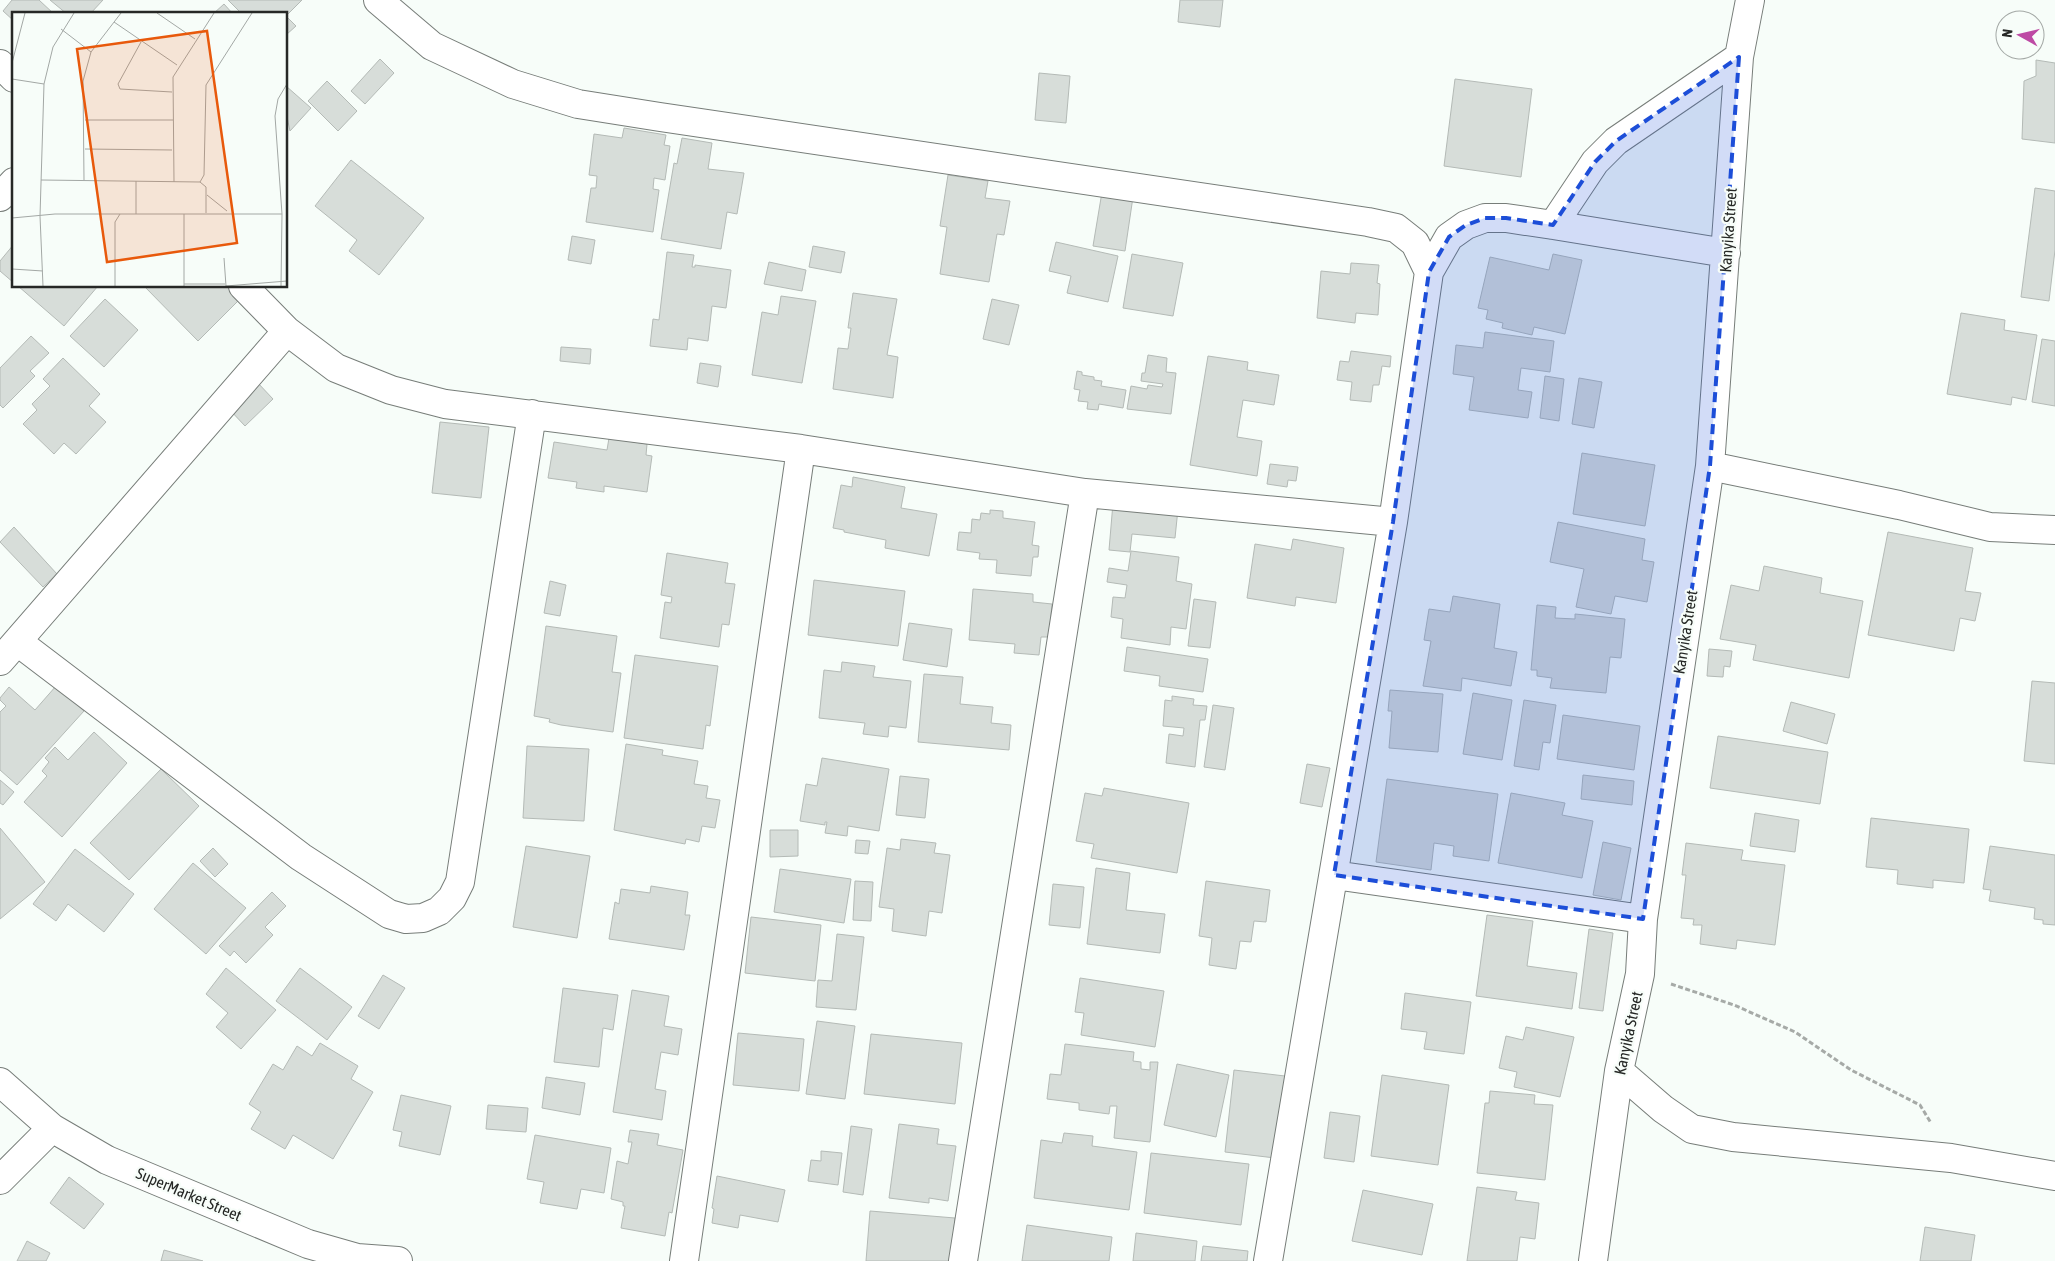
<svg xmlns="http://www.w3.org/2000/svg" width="2055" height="1261" font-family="'Asap Condensed',sans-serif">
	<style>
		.building { fill: #d7ddd9; stroke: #b4bab6 }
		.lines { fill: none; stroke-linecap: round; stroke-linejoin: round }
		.street-casing { stroke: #777d79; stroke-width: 30 }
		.path { stroke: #a6aaa7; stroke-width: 3; stroke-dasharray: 5 2.5; stroke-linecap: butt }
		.street { stroke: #fff; stroke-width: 28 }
		.marked { fill: #1d4ed8; fill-opacity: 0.2; stroke: #1d4ed8; stroke-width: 4; stroke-dasharray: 10 6; stroke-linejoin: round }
		.labels { text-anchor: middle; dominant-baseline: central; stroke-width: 4.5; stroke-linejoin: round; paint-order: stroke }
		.street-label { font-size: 16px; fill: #262826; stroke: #f7fdf9 }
		.inset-road { fill: none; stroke: #a3a8a5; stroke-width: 1 }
		.view { fill: #e8590c; fill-opacity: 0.15; stroke: #e8590c; stroke-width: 2.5 }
		.inset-edge { fill: none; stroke: #262826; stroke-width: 2.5 }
	</style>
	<rect width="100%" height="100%" fill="#f7fdf9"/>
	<!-- building -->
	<path class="building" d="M12,0H39L54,14H14V21L3,11Z
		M50,0H103L90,14H67Z
		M228,0H302L286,16V14H242Z
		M1180,0H1223L1220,27L1178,22Z
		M224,4L233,14H213Z
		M286,16L296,26L286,35Z
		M380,59L394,73L365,104L351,91Z
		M2036,60L2055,63V143L2022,139L2024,81L2036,76Z
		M1039,73L1070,76L1066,123L1035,120Z
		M1455,79L1532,89L1521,177L1444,166Z
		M327,81L357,111L338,131L308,101Z
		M286,86L311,108L290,131L286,112Z
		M624,128L666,135L664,145L670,146L665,180L654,178L653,189L659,190L653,232L586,222L591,188H596L597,176L589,175L594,134L622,138Z
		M682,138L712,143L708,169L744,173L737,214L727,212L721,249L661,239L674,163L677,164Z
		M351,160L424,218L379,275L349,251L357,240L315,206Z
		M948,175L988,181L985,198L1010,201L1004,235L997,234L989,282L940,274L947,227L940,226Z
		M2035,188L2055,191V250L2049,301L2021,297Z
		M1102,192L1133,197L1125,251L1093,246Z
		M572,236L595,240L591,264L568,260Z
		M1056,242L1118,256L1108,302L1067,293L1071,276L1049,271Z
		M14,244V283L0,271V261Z
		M813,246L845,252L841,273L809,267Z
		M667,252L694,255L692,267H695V265L731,270L726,308L712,306L708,341L688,338L687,350L650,346L653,319L659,320Z
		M1132,254L1183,263L1173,316L1123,308Z
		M1553,254L1582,260L1565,334L1534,327L1532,335L1502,328L1503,323L1486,319L1488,310L1478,308L1490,257L1549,270Z
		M769,262L806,270L802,291L764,284Z
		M1351,263L1379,265L1377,283L1380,284L1378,315L1356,313L1355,323L1317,318L1321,271L1350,274Z
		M18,286H98L64,326Z
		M144,286H231L242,297L198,341Z
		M853,293L897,299L887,355L898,357L893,398L833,389L838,348L848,349L851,328H848Z
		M781,296L816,301L802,383L752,375L762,312L778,315Z
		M105,299L138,330L104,367L70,336Z
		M992,299L1019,305L1009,345L983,339Z
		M1961,313L2005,320L2004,330L2037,335L2026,400L2012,397L2011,405L1947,394Z
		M1485,332L1554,341L1550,372L1521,368L1518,390L1532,392L1528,418L1469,410L1474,377L1453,374L1456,345L1483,348Z
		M31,336L49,353L30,371L35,376L3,408L0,405V368Z
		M2042,339L2055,341V406L2032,402Z
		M561,347L591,349L590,364L560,361Z
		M1351,351L1391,356L1390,367L1382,366L1379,385H1373L1371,402L1350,400L1352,382L1337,380L1340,361L1349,362Z
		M1148,355L1167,358L1166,372L1176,373L1171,414L1127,409L1131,386L1147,389L1148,385L1162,387L1163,384L1141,381L1142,373H1145Z
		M1208,356L1248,362L1247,370L1279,375L1274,405L1243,400L1237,437L1262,441L1257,476L1190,465Z
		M63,358L100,394L89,406L106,422L76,454L64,443L54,454L23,424L37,410L32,404L50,386L43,379Z
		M700,363L721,366L718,387L697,383Z
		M1077,371L1082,372V375L1094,377V380L1102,381L1101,386L1126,390L1123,408L1099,404L1098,410L1087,409L1088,402L1078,401L1080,390L1074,389Z
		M1545,376L1564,379L1559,421L1540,418Z
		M1579,378L1602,382L1594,428L1572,424Z
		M257,382L273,399L245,426L229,409Z
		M440,422L489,427L481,498L432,493Z
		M609,438L647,444L646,455L652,456L647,492L604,486V492L576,488L577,482L548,478L554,442L607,450Z
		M1582,453L1655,465L1645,526L1573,514Z
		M1270,464L1298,467L1296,481L1288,480L1287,487L1267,484Z
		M853,477L905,487L901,508L937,514L929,556L885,548L886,540L844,532V530L833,528L841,485L852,487Z
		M1113,503L1178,509L1175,538L1132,534L1130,552L1109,550Z
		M990,510L1003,511V518L1035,522L1032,545L1039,546L1038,557H1033L1031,576L996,573L997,560L979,559L980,553L957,550L959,532L971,533L972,519L980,520L981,513L990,514Z
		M1558,522L1645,539L1642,560L1654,562L1647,602L1615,596L1611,614L1576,607L1584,569L1550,562Z
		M14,527L57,574L43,587L0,542Z
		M1888,532L1973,548L1965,591L1981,593L1975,621L1960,618L1954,651L1868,635Z
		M1293,539L1344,548L1336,603L1296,597L1295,606L1247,598L1255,544L1291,550Z
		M1131,551L1179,557L1176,581L1192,584L1186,629L1171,627L1170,645L1121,638L1123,619L1111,617L1113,597L1125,598L1127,585L1107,582L1109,568L1128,571Z
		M667,553L728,563L725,583L735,584L729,625L722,624L719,647L660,638L665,602L671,603L672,597L661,595Z
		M1764,566L1822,578L1820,593L1863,601L1849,678L1753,660L1756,645L1720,639L1731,585L1759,591Z
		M814,580L905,591L898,646L808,635Z
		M550,581L566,585L560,616L544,613Z
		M973,589L1033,594V602L1052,604L1049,637H1041L1039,655L1014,653L1015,644L969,640Z
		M1453,596L1500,604L1494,648L1517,652L1511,686L1462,678L1461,691L1423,686L1431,641L1424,640L1429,609L1450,612Z
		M1194,599L1216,602L1210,648L1188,646Z
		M1537,605L1556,607L1555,618L1575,619V614L1625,619L1621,658L1610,657L1606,693L1550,688L1552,678L1537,676V670H1531Z
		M909,623L952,629L947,667L903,660Z
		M546,626L617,636L612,672L621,673L613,732L561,725L549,722L550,719L534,716Z
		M1127,647L1208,659L1203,692L1159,686L1160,676L1124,671Z
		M1709,649L1732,651L1730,667L1724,666L1723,677L1707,676Z
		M635,655L718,666L710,726L706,725L703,749L624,738Z
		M842,662L875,666L873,677L911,681L906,728L889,726L888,737L863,734L865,723L819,718L824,670L841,672Z
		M924,674L963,677L960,704L993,707L991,723L1011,725L1009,750L918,742Z
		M2032,681L2055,683V764L2024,761Z
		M56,686L84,711L17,785L0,770V712L6,706L0,700V698L9,687L35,710Z
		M1390,690L1443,694L1438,752L1389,748L1392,711H1388Z
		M1473,693L1512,700L1502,760L1463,754Z
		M1172,696L1194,699L1193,705L1207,706L1205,720H1200L1195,767L1166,763L1169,734L1183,736L1184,728L1163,726L1165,700L1172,701Z
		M1524,700L1556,705L1550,743L1543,742L1539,770L1514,766Z
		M1791,702L1835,714L1827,744L1783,731Z
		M1213,705L1234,708L1225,770L1204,767Z
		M1563,715L1640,726L1634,770L1557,759Z
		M94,732L127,763L62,837L24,802L47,776L42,771L49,762L45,758L55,747L68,760Z
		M1718,736L1828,752L1820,804L1710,788Z
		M626,744L663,750L662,755L698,761L694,784L708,786L706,798L720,800L715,828L702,826L699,842L686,839L685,844L614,830Z
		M527,746L589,749L584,821L523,818Z
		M822,758L889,769L879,831L848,826L847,836L825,833L827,822H825V825L800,821L806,784L817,786Z
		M1307,764L1330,768L1322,807L1300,803Z
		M161,769L199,806L129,880L90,843Z
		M1583,775L1634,781L1632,805L1581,799Z
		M900,776L929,779L925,818L896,815Z
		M1387,779L1498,794L1489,861L1453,856L1454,846L1434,843L1431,870L1376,862Z
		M0,780L14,792L3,805L0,803Z
		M1104,788L1189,803L1177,873L1091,858L1094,844L1076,841L1085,793L1102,796Z
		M1511,793L1565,803L1562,815L1593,821L1582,878L1498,863Z
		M1755,813L1799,820L1795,852L1750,846Z
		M1871,818L1969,829L1964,883L1933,880V888L1897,884L1898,870L1866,867Z
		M0,828L45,882L0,919Z
		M770,830H798V856L770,857Z
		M901,839L936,843L934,853L950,855L942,913L929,911L926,936L892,931L894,909L879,907L887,848L900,850Z
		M856,840L870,841L868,854L855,853Z
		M1603,842L1631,848L1621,900L1593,895Z
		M1686,843L1743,850L1741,860L1785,865L1775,945L1737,940L1736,949L1700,944L1702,925H1693L1694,919L1681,918L1686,875H1682Z
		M526,846L590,856L577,938L513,927Z
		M1990,846L2055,855V925L2043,924V920L2034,919L2035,908L1989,901L1991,890L1983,889Z
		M213,848L228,864L215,877L200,861Z
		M75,849L134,894L104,932L68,904L56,921L33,904Z
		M193,863L246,908L206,954L154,909Z
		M1096,868L1130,873L1126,910L1165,914L1160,953L1087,944Z
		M780,869L851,879L844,923L774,912Z
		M855,881L873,882L871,921L853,920Z
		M1206,881L1270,890L1266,922L1254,921L1251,942L1240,941L1236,969L1209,965L1212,938L1199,936Z
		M1053,884L1084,887L1080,928L1049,925Z
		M651,886L688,892L685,915H690L684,950L609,939L615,902L619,904L621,889L650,893Z
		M272,892L286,906L265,927L273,935L246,963L234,951L230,956L219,946Z
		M1487,915L1533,921L1527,966L1577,973L1572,1009L1476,996Z
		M751,917L821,925L815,981L745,973Z
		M1589,929L1613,933L1603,1011L1579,1008Z
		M837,934L864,937L856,1010L816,1007L818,980L832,981Z
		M226,968L276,1010L241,1049L216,1027L228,1013L206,994Z
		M300,968L352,1007L327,1040L276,1001Z
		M383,975L405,988L379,1029L358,1016Z
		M1080,978L1164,991L1155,1047L1081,1035L1084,1013L1075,1012Z
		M563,988L618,995L613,1030L603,1028L599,1067L554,1062Z
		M632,990L669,996L664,1026L682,1029L678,1055L661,1052L655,1089L666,1091L662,1120L613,1112Z
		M1405,993L1471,1002L1464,1054L1424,1049L1427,1032L1401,1029Z
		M817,1021L855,1026L845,1099L806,1094Z
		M1526,1027L1574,1037L1560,1097L1514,1087L1517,1072L1499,1068L1506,1036L1523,1040Z
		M738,1033L804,1039L799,1091L733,1085Z
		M871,1034L962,1043L955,1104L864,1094Z
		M320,1043L358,1066L351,1079L373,1092L333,1159L293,1135L285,1149L251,1129L261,1112L249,1104L273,1064L283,1070L297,1046L312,1056Z
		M1065,1044L1134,1052L1133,1061L1141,1062V1069L1150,1070V1062H1158L1150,1142L1114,1138L1117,1106H1110L1109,1114L1079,1110V1103L1047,1099L1050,1074L1061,1075Z
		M1177,1064L1229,1075L1216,1137L1164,1125Z
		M1234,1070L1285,1076L1275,1158L1225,1152Z
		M1382,1075L1449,1085L1438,1165L1371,1156Z
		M546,1077L585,1083L580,1115L542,1108Z
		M1490,1091L1535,1095L1534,1104L1553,1105L1545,1180L1477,1173L1485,1103H1489Z
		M401,1095L451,1106L440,1155L399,1146L402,1132L393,1130Z
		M488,1105L528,1108L526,1132L486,1129Z
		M1330,1112L1360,1116L1354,1162L1324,1158Z
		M899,1124L939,1129L937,1144L956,1146L948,1201L929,1198V1203L889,1198Z
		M851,1126L872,1129L863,1195L843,1192Z
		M630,1130L659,1134L657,1145L683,1150L672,1213L669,1212L665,1236L621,1228L625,1206H623V1202L611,1199L617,1161L628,1164L632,1142H628Z
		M1064,1133L1093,1136L1092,1146L1137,1152L1129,1210L1034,1198L1041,1140L1062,1143Z
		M535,1135L611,1148L604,1193L581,1189L577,1209L540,1203L544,1182L527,1179Z
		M821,1151L842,1153L838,1185L808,1181L811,1160L821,1161Z
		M1151,1153L1249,1164L1241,1225L1144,1213Z
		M717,1176L785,1190L778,1222L740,1215L738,1228L712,1223L714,1209L712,1208Z
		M69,1177L104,1204L84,1229L50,1203Z
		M1477,1187L1517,1192L1515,1200L1539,1203L1535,1239L1520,1237L1517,1261H1467Z
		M1363,1190L1433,1204L1422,1255L1352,1241Z
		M870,1211L955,1218L951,1261H866Z
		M1027,1225L1112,1237L1109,1261H1022Z
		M1925,1227L1975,1235L1971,1261H1920Z
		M1136,1233L1197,1241L1195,1261H1133Z
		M27,1241L50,1253L46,1261H17Z
		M1203,1246L1248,1251L1247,1261H1201Z
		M164,1250L203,1261H161Z"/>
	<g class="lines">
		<defs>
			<path id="street" d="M378,0L432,46L513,84L578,104L660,117L1368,222L1396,228L1415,243L1429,272
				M0,64L14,78
				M0,197L14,182
				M1553,225L1595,162L1616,141L1739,57
				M243,286L287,331L336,368L391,390L445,404L801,449L1085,493L1393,522
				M1710,466L1899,505L1990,527L2055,530
				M18,642L301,857L389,914L406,919L423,918L439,911L452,898L460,882L532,414
				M0,661L287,331
				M1334,875L1643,919
				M1619,1071L1663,1109L1692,1129L1733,1137L1951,1158L2055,1176
				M0,1082L52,1128L107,1160L308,1244L357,1258L398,1261
				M0,1180L52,1128
				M684,1261L801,449
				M963,1261L1085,493
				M1268,1261L1393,522L1429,272L1449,237L1466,225L1485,218H1506L1553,225L1726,253
				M1593,1261L1619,1071L1640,974L1643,919L1710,466L1739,57L1750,0"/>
		</defs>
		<!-- street casing -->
		<use href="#street" class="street-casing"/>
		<!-- path -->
		<path class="path" d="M1671,984L1734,1005L1795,1032L1851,1070L1920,1105L1931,1123"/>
		<!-- street -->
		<use href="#street" class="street"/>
	</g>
	<!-- marked area -->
	<path class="marked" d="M1739,57L1710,466L1643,919L1334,875L1393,522L1429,272L1449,237L1466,225L1485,218H1506L1553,225L1595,162L1616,141Z"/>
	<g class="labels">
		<!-- street labels -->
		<g class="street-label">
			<text transform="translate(1728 230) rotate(-86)">Kanyika Street</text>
			<text transform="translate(1685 632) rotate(-81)">Kanyika Street</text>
			<text transform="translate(1628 1033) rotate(-78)">Kanyika Street</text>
			<text transform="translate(189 1194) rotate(23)">SuperMarket Street</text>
		</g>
	</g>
	<!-- overview -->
	<g transform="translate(12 12)">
		<rect width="275" height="275" fill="#f7fdf9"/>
		<path class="inset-road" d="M145,1L183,27M102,10L165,53M49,17L79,40M129,30L106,72L108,77L160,80M0,51L13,1M0,67L32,72M73,108H161M73,137L160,138M29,168L188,170L194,175V201M72,168L71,69L79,40L109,1M162,170L161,65L202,1M188,170L192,163L194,73L240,1M195,183L215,199M124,202V169M0,206L43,202H270M212,246L214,274M0,257L31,259M172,272H213M31,274L28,204L32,72L41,35L62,1M103,274V210L108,202M172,274V202M214,274L275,269M269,274L270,202L263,104L266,87L275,72"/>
		<path class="view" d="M195,19L225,231L95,250L65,37Z"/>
		<rect width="275" height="275" class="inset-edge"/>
	</g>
	<!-- north arrow -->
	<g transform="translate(2020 35) rotate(278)"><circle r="24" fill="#f7fdf9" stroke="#a3a8a5"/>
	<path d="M0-4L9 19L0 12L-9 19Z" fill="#bd4aa4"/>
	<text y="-8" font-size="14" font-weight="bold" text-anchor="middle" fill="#262826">N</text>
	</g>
</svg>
